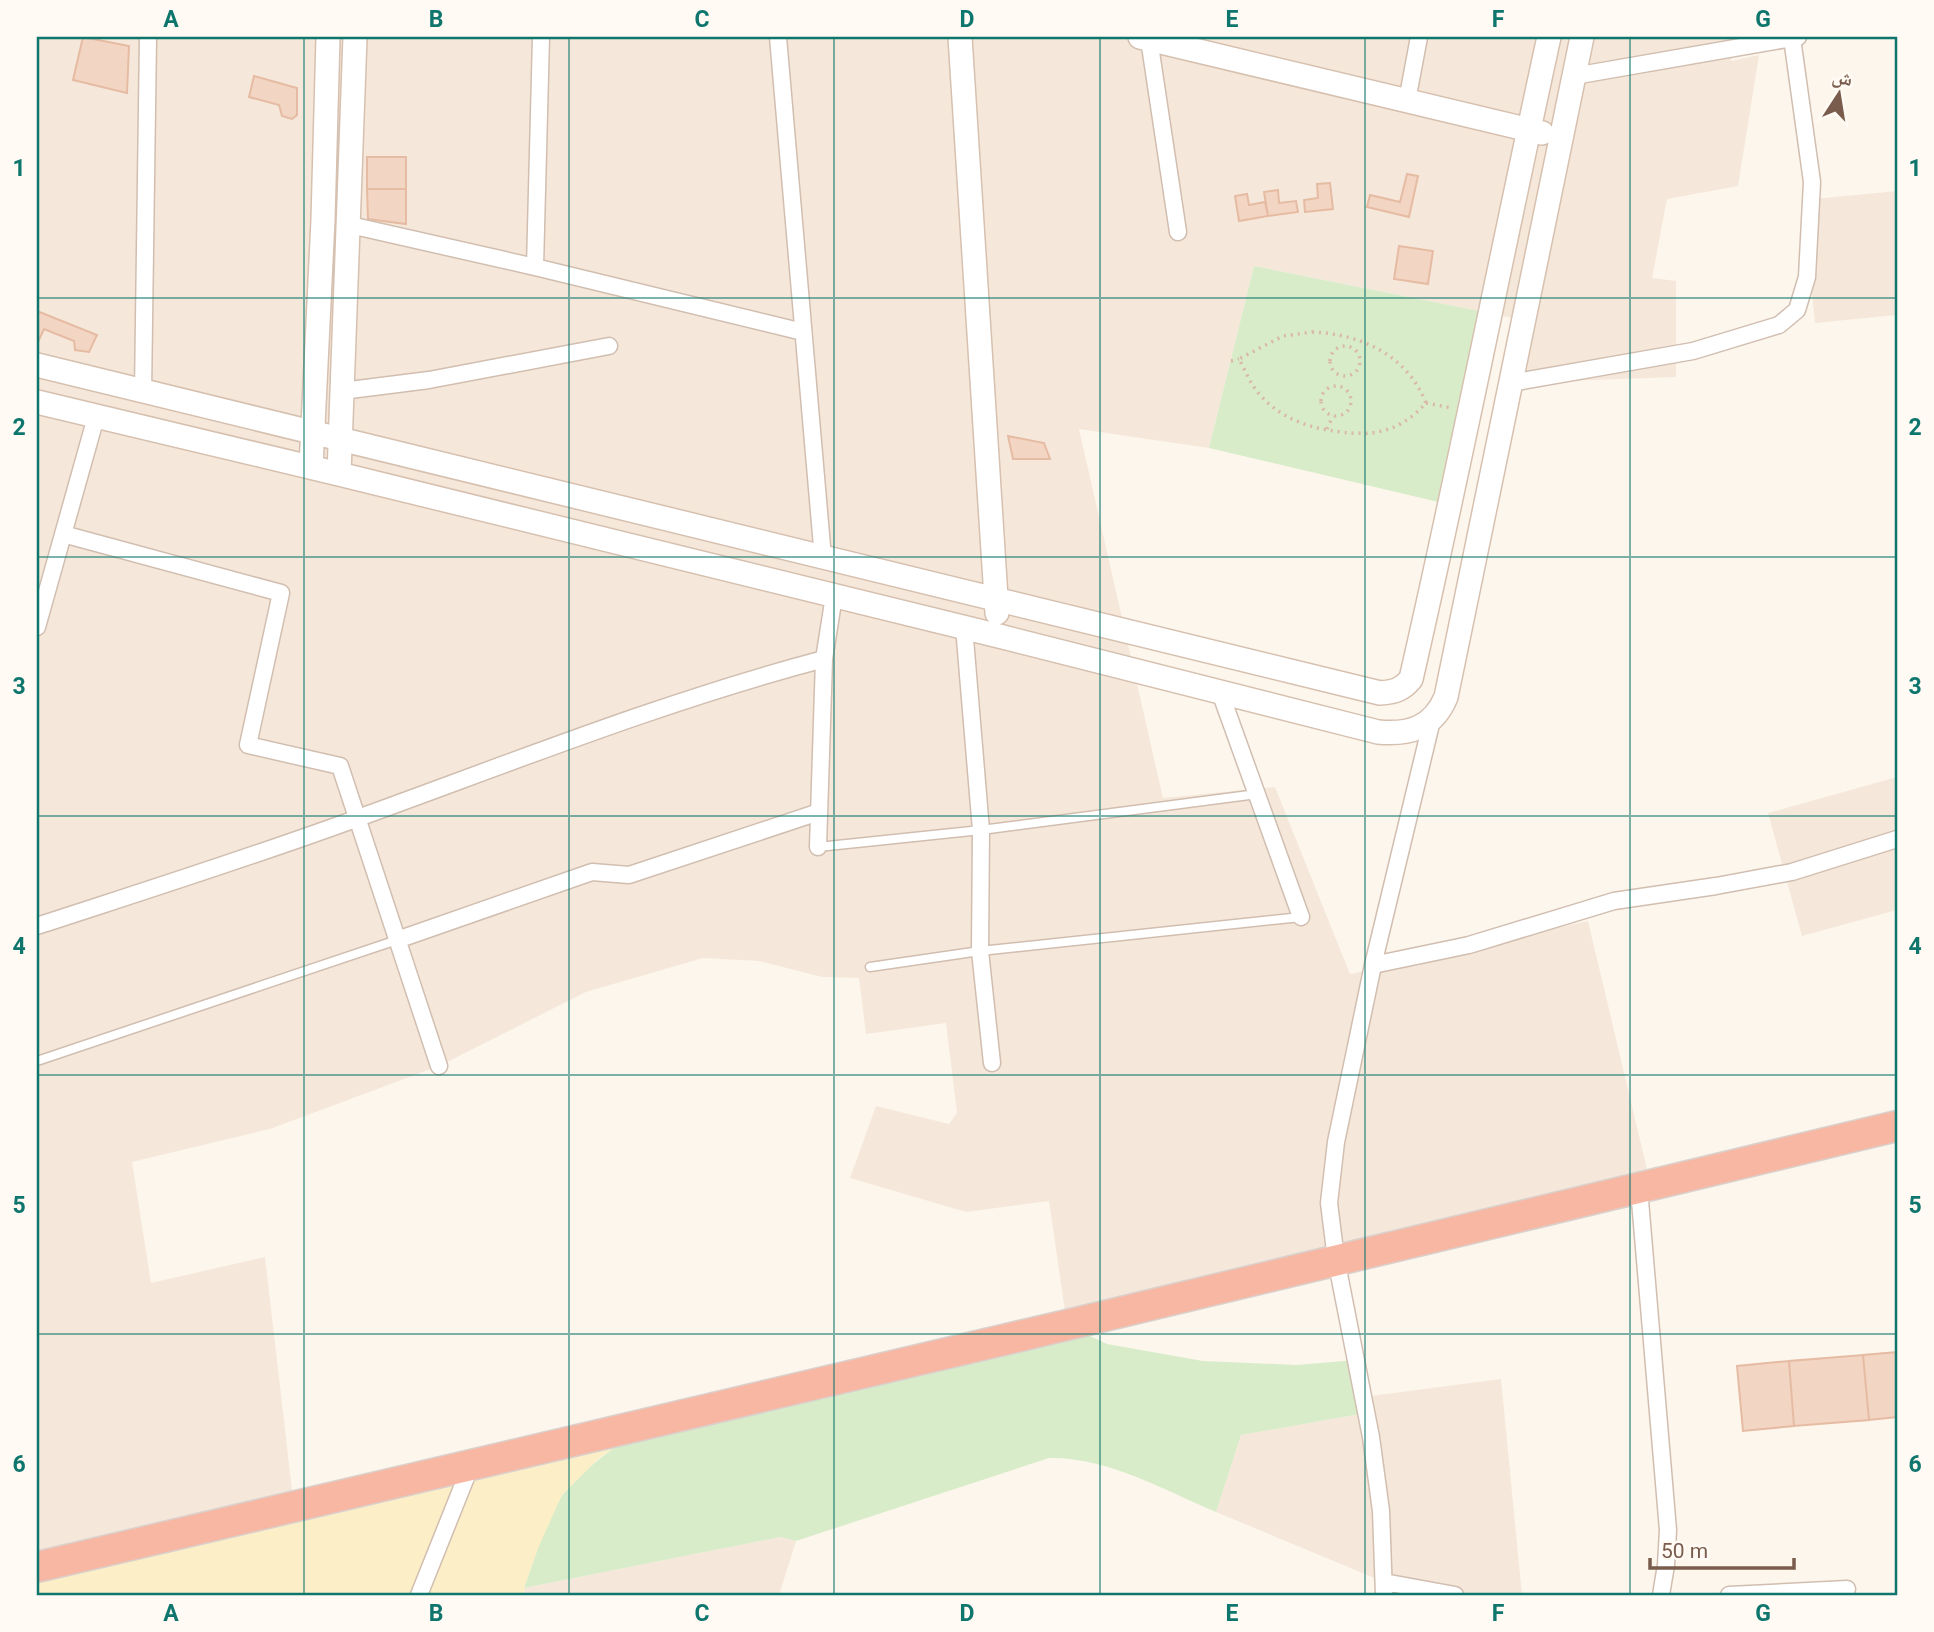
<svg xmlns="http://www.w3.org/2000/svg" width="1934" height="1632" font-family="Roboto,'Noto Naskh Arabic',sans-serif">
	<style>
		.residential { fill: #f5e8da }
		.green { fill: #d8ecc9 }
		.sand { fill: #fcefc7 }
		.building { fill: #f3d5c3; stroke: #e6bba3; stroke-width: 2 }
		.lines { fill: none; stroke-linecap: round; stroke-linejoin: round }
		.lane-casing { stroke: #d1beb0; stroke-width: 11 }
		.street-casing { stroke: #d1beb0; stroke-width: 19 }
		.secondary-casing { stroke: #d6c0b0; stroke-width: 26 }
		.highway-casing { stroke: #dad1cd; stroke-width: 33 }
		.path { stroke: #d9b8a5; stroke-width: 3.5; stroke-dasharray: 2 5; stroke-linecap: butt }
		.lane { stroke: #fff; stroke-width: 8 }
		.street { stroke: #fff; stroke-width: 16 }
		.secondary { stroke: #fff; stroke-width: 23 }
		.highway { stroke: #f7b7a3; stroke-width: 30 }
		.grid { fill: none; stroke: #0f766e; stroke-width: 2; stroke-opacity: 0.55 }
		.neatline { fill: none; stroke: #0f766e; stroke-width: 2.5 }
		.grid-label { font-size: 23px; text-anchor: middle; font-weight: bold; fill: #0f766e }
	</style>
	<rect width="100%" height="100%" fill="#fdf6ec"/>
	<!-- residential -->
	<path class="residential" d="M37,37H1735L1731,61L1759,55L1738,186L1667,199L1652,278L1676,281V377L1511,383L1523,320L1254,266L1209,448L1079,429L1163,798L1275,787L1350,974L1588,921L1651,1186L1067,1325L1049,1201L966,1212L850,1178L876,1106L949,1124L957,1113L946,1023L866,1034L859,978L822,977L759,961L703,958L586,992L439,1066L270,1129L132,1162L151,1283L265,1257L294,1507L37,1567Z
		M1897,191V315L1815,323L1803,200Z
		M1897,777V910L1802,936L1768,813Z
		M1501,1379L1522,1595H1455L1384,1582L1216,1512L1241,1435L1366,1413L1363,1397Z
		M781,1537L796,1541L779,1595H525L524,1588Z"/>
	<!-- green -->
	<path class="green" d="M1254,266L1489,313L1451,505L1209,448Z
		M1067,1325L1107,1344L1203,1361L1297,1365L1356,1360L1366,1413L1241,1435L1216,1512C1162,1489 1107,1457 1049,1458L796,1541L781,1537L524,1588C532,1564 549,1511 564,1493C587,1465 618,1445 647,1424Z"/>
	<!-- sand -->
	<path class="sand" d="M647,1424L598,1459L562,1495L539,1546L524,1588L525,1595H37V1567Z"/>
	<!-- building -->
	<path class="building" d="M83,37L129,46L127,93L73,80Z
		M254,76L297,88V115L292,119L282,116L279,105L249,97Z
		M367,157H406V189H367Z
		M1407,174L1418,176L1409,217L1367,207L1370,195L1400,202Z
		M1330,183L1333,209L1305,212L1304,200L1318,198L1317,184Z
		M367,189H406V224L368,219Z
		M1278,190L1279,203L1296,201L1298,212L1268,216L1264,192Z
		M1247,194L1249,205L1265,202L1268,216L1239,221L1235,196Z
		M1399,246L1433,251L1428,284L1394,279Z
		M37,311L97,335L89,352L75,350L74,341L44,329L37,344Z
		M1008,436L1044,443L1050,459H1013Z
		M1897,1352V1417L1869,1420L1863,1355Z
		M1863,1355L1869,1420L1794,1426L1789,1361Z
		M1789,1361L1794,1426L1743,1431L1737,1366Z"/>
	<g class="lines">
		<defs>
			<path id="lane" d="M818,847L981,830L1257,794
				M870,967L980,951L1301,917
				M37,1061L397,940"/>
			<path id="street" d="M778,37L823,558
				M1149,39L1178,232
				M1574,76L1798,37
				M1407,101L1419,37
				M350,225L535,267L803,332
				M535,267L541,37
				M1511,383L1693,351L1779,325L1797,310L1807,277L1812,182L1792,38
				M342,391L429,380L609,346
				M143,392L148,37
				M63,534L281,593L248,745L340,766L439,1066
				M37,627L96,417
				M964,627L981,830L980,951L992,1063
				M1220,692L1301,917
				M818,847L824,659L834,596
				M37,926C144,891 252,857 358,818C513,762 665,701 824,659
				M397,940L592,872L629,875L819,812
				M1373,965L1469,945L1614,901L1716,886L1792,872L1897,839
				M1639,1189L1668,1530L1666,1565L1661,1595
				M1384,1582L1455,1595
				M419,1595L471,1465
				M1384,1595L1381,1511L1371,1437L1336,1259L1329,1203L1336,1142L1373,965L1432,720
				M1729,1595L1847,1589"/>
			<path id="secondary" d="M960,37L997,613
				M1140,37L1542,133
				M37,365L1380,693C1394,692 1402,690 1411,679C1460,466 1502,251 1549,37
				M37,402L339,474L999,636L1378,732C1409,735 1433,728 1446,697L1582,37
				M311,467L323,220L328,37
				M339,474L355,37"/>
			<path id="highway" d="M37,1567L1067,1325L1897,1126"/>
		</defs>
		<!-- lane casing -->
		<use href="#lane" class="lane-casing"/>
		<!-- street casing -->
		<use href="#street" class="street-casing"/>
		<!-- secondary casing -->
		<use href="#secondary" class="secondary-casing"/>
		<!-- highway casing -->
		<use href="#highway" class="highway-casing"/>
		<!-- path -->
		<path class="path" d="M1312,332C1361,334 1407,355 1426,403C1395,437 1365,437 1322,429C1299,424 1277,414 1261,396C1251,386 1246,372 1239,359L1283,336Z
			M1330 361a15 15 0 1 1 30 0a15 15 0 1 1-30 0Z
			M1231,361L1239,359
			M1321 401a15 15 0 1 1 30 0a15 15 0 1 1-30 0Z
			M1426,403L1452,408
			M1327,429L1333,416"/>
		<!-- lane -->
		<use href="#lane" class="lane"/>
		<!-- street -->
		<use href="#street" class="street"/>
		<!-- secondary -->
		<use href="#secondary" class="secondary"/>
		<!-- highway -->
		<use href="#highway" class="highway"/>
	</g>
	<!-- grid -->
	<path class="grid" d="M304,37V1595M569,37V1595M834,37V1595M1100,37V1595M1365,37V1595M1630,37V1595M37,298H1897M37,557H1897M37,816H1897M37,1075H1897M37,1334H1897"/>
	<!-- border -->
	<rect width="1934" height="1632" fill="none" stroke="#fffaf3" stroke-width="77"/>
	<!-- north arrow -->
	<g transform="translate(1839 94) rotate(12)" stroke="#fffaf3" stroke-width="5" paint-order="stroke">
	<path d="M0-5L12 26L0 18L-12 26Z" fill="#7a5c4d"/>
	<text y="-10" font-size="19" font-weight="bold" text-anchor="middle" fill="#7a5c4d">ش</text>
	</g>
	<!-- scale -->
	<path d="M1650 1558v10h144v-10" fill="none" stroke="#7a5c4d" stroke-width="3.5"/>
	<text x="1661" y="1558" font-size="21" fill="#7a5c4d" stroke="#fffaf3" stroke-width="5" paint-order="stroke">50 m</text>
	<rect x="38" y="38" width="1858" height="1556" class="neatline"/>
	<g class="grid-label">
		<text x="171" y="27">A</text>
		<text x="436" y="27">B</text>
		<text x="702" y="27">C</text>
		<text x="967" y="27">D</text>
		<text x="1232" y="27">E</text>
		<text x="1498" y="27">F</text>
		<text x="1763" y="27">G</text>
		<text x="19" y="176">1</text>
		<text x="1915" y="176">1</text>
		<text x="19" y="435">2</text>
		<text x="1915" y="435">2</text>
		<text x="19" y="694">3</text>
		<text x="1915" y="694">3</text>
		<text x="19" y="954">4</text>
		<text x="1915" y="954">4</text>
		<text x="19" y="1213">5</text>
		<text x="1915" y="1213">5</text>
		<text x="19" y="1472">6</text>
		<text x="1915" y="1472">6</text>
		<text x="171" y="1621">A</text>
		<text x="436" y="1621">B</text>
		<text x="702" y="1621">C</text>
		<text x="967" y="1621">D</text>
		<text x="1232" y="1621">E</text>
		<text x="1498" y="1621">F</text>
		<text x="1763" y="1621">G</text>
	</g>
</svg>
